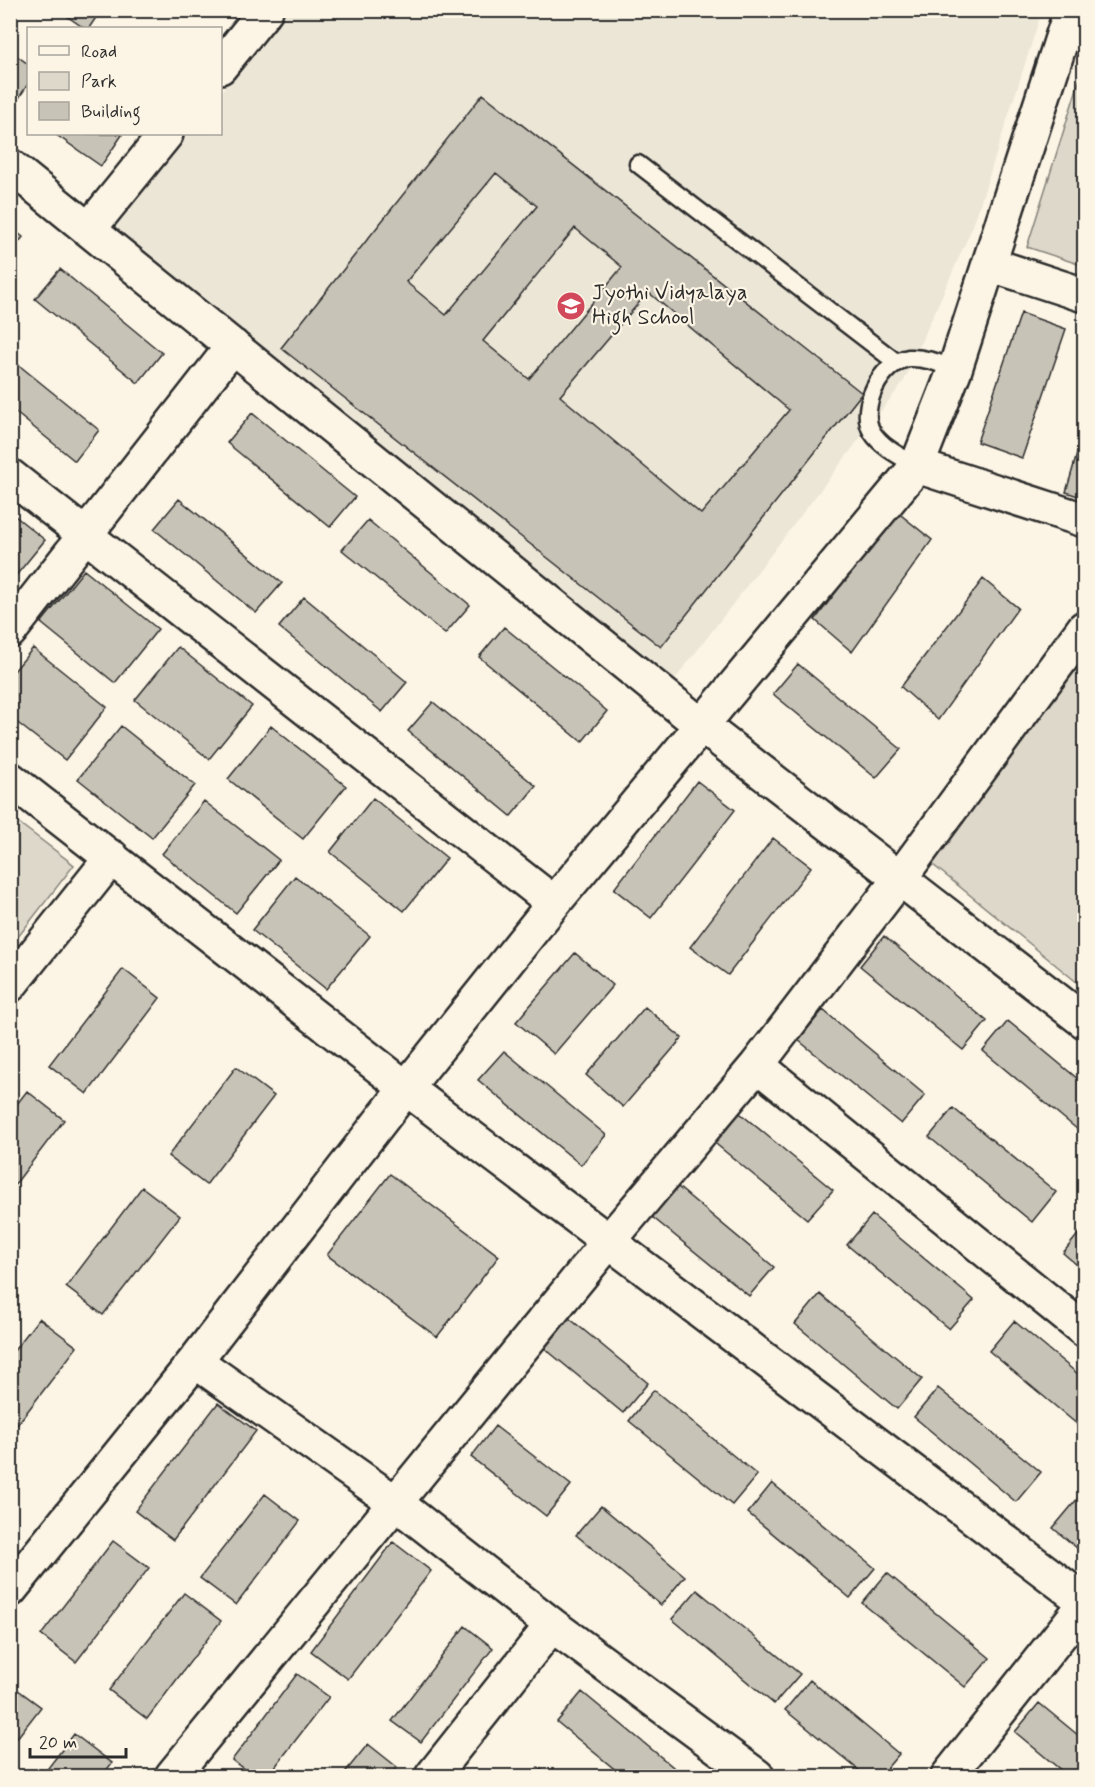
<svg xmlns="http://www.w3.org/2000/svg" width="1095" height="1787" font-family="Mynerve,sans-serif">
<style>
.built{fill:#ece6d7}
.green{fill:#ded8ca;stroke:#84827a;stroke-width:1.5}
.building{fill:#c8c3b7;stroke:#2b2b2b;stroke-width:1.5;fill-rule:evenodd}
.lines{fill:none;stroke-linecap:round;stroke-linejoin:round}
.service-casing{stroke:#2b2b2b;stroke-width:21}
.minor-casing{stroke:#2b2b2b;stroke-width:38}
.service{stroke:#fcf5e5;stroke-width:16}
.minor{stroke:#fcf5e5;stroke-width:33}
.labels{text-anchor:middle;dominant-baseline:central;stroke-width:4.5;stroke-linejoin:round;paint-order:stroke}
.poi-label{font-size:22px;fill:#2b2b2b;stroke:#fcf5e5;text-anchor:start}
</style>
<rect width="100%" height="100%" fill="#fcf5e5"/>
<filter id="ink" filterUnits="userSpaceOnUse"><feTurbulence type="fractalNoise" baseFrequency=".0167" numOctaves="2"/><feDisplacementMap in="SourceGraphic" scale="12" xChannelSelector="R" yChannelSelector="G"/><feConvolveMatrix kernelMatrix="1 2 1 2 8 2 1 2 1" color-interpolation-filters="sRGB"/></filter>
<g filter="url(#ink)">
<path class="built" d="M 283,11 L 1042,11 L 973,226 L 904,381 L 673,682 L 111,231 L 188,134 L 220,134 L 221,92 Z"/>
<path class="green" d="M 1084,66 L 1084,266 L 1027,247 Z
M 1084,625 L 1084,988 L 911,847 Z
M 11,817 L 74,865 L 11,946 L 10,946 Z"/>
<path class="building" d="M 58,10 L 101,10 L 89,28 L 84,28 Z
M 10,51 L 28,64 L 28,84 L 17,101 L 10,97 Z
M 483,94 L 862,393 L 661,647 L 281,348 ZM 496,173 L 537,206 L 446,315 L 406,282 ZM 575,228 L 622,267 L 529,379 L 483,341 ZM 648,292 L 789,410 L 701,514 L 560,396 Z
M 55,134 L 121,134 L 122,135 L 101,166 Z
M 10,227 L 23,237 L 10,253 Z
M 60,269 L 162,353 L 138,383 L 35,299 Z
M 1021,313 L 1066,329 L 1022,458 L 977,442 Z
M 10,358 L 99,430 L 75,461 L 10,408 Z
M 252,413 L 355,497 L 330,527 L 227,443 Z
M 1079,447 L 1084,449 L 1084,498 L 1066,492 Z
M 179,499 L 282,583 L 256,613 L 154,529 Z
M 896,511 L 932,540 L 852,652 L 815,620 Z
M 10,512 L 45,540 L 10,583 Z
M 368,520 L 470,605 L 445,634 L 342,550 Z
M 84,570 L 158,629 L 115,683 L 41,623 Z
M 983,579 L 1018,608 L 938,720 L 901,687 Z
M 304,597 L 407,682 L 382,712 L 279,627 Z
M 504,627 L 607,711 L 582,742 L 479,657 Z
M 178,647 L 252,706 L 209,759 L 135,700 Z
M 33,648 L 107,707 L 65,760 L 10,717 L 10,676 Z
M 798,664 L 901,749 L 876,778 L 773,694 Z
M 433,702 L 536,786 L 511,816 L 408,731 Z
M 121,726 L 195,785 L 152,838 L 78,779 Z
M 271,726 L 346,786 L 303,839 L 228,779 Z
M 697,781 L 735,810 L 651,918 L 614,889 Z
M 373,798 L 447,858 L 404,911 L 330,852 Z
M 204,801 L 279,860 L 236,913 L 162,854 Z
M 773,838 L 811,867 L 728,975 L 690,947 Z
M 295,876 L 370,936 L 326,989 L 252,930 Z
M 884,936 L 987,1021 L 963,1050 L 860,966 Z
M 575,953 L 613,985 L 554,1054 L 516,1022 Z
M 123,969 L 160,998 L 87,1094 L 49,1065 Z
M 645,1007 L 682,1038 L 623,1107 L 586,1075 Z
M 823,1010 L 925,1095 L 901,1124 L 798,1040 Z
M 1008,1021 L 1084,1084 L 1084,1135 L 983,1051 Z
M 504,1051 L 606,1135 L 581,1165 L 478,1080 Z
M 236,1067 L 274,1096 L 206,1185 L 168,1156 Z
M 27,1091 L 64,1120 L 10,1191 L 10,1113 Z
M 730,1105 L 833,1190 L 807,1219 L 705,1135 Z
M 953,1108 L 1056,1192 L 1032,1222 L 929,1137 Z
M 390,1174 L 499,1256 L 437,1337 L 327,1255 Z
M 672,1182 L 774,1267 L 749,1296 L 646,1212 Z
M 142,1187 L 180,1216 L 103,1315 L 66,1287 Z
M 872,1215 L 974,1300 L 949,1329 L 847,1245 Z
M 1084,1227 L 1084,1271 L 1063,1253 Z
M 820,1294 L 922,1379 L 897,1409 L 795,1324 Z
M 39,1318 L 77,1347 L 10,1434 L 10,1356 Z
M 569,1318 L 648,1383 L 623,1413 L 543,1347 Z
M 1014,1321 L 1084,1379 L 1084,1430 L 989,1351 Z
M 938,1388 L 1041,1472 L 1016,1502 L 914,1417 Z
M 654,1390 L 757,1475 L 732,1505 L 629,1421 Z
M 218,1403 L 256,1431 L 173,1540 L 135,1511 Z
M 495,1426 L 571,1485 L 546,1516 L 471,1457 Z
M 772,1483 L 875,1568 L 850,1598 L 748,1513 Z
M 265,1494 L 300,1521 L 236,1605 L 200,1578 Z
M 1078,1498 L 1084,1503 L 1084,1554 L 1053,1528 Z
M 601,1506 L 685,1576 L 661,1605 L 576,1535 Z
M 113,1541 L 149,1568 L 76,1662 L 41,1635 Z
M 393,1542 L 431,1571 L 348,1679 L 311,1651 Z
M 887,1573 L 990,1658 L 965,1687 L 862,1603 Z
M 697,1590 L 800,1674 L 774,1704 L 672,1619 Z
M 184,1593 L 221,1621 L 147,1719 L 109,1690 Z
M 465,1626 L 493,1648 L 421,1742 L 392,1721 Z
M 297,1674 L 329,1697 L 268,1776 L 253,1776 L 232,1760 Z
M 810,1680 L 899,1754 L 880,1776 L 866,1776 L 785,1710 Z
M 10,1684 L 41,1707 L 10,1747 Z
M 582,1692 L 684,1776 L 623,1776 L 557,1722 Z
M 1039,1703 L 1084,1740 L 1084,1776 L 1068,1776 L 1015,1732 Z
M 74,1734 L 112,1763 L 102,1776 L 42,1776 Z
M 368,1744 L 397,1767 L 389,1776 L 342,1776 Z
M 538,1767 L 549,1776 L 530,1776 Z"/>
<g class="lines">
<g class="service-casing">
<path id="service" d="M 638,164 L 896,362
M 917,466 C 902,457 882,448 872,432 C 858,408 881,362 909,358 C 925,357 941,364 955,369"/>
</g>
<g class="minor-casing">
<path id="minor" d="M 220,67 L 266,10
M 10,166 L 701,725 L 1084,1021
M 89,229 L 166,134
M 989,264 L 1084,295
M 917,466 L 1084,520
M 10,476 L 554,903
M 10,631 L 233,346
M 10,779 L 406,1088 L 1084,1601
M 10,985 L 112,857
M 757,1065 L 1084,1330
M 195,1361 L 396,1503 L 552,1625 L 757,1776
M 10,1590 L 195,1361 L 406,1088 L 554,903 L 917,466 L 955,369 L 1071,10
M 172,1776 L 609,1241 L 757,1065 L 900,878 L 1084,628
M 432,1776 L 552,1625
M 948,1776 L 1084,1605"/>
</g>
<use href="#service" class="service"/>
<use href="#minor" class="minor"/>
</g>
</g>
<defs>
<g id="school-disc" transform="scale(1.5)"><circle r="9.5" fill="#d1495b" stroke="#fcf5e5"/><path d="M0-5L7-2L0 1L-7-2ZM-4 1L0 2.5L4 1V4Q0 6-4 4Z" fill="#fff"/></g>
</defs>
<g fill-rule="evenodd">
<use href="#school-disc" x="571" y="306"/>
</g>
<g class="labels">
<g class="poi-label">
<text x="592" y="293">Jyothi Vidyalaya<tspan x="592" dy="25">High School</tspan></text>
</g>
</g>
<rect width="1095" height="1787" fill="none" stroke="#fcf5e5" stroke-width="36"/>
<rect x="18" y="18" width="1059" height="1751" fill="none" stroke="#2b2b2b" stroke-width="2" filter="url(#ink)"/>
<rect x="27" y="27" width="195" height="108" fill="#fcf5e5" stroke="#a8a49b" stroke-width="1.5"/>
<rect x="39" y="46" width="30" height="9" fill="#fcf5e5" stroke="#a8a49b" stroke-width="1.5"/>
<text x="81" y="57" font-size="18" fill="#2b2b2b">Road</text>
<rect x="39" y="72" width="30" height="18" fill="#ded8ca" stroke="#a8a49b" stroke-width="1.5"/>
<text x="81" y="87" font-size="18" fill="#2b2b2b">Park</text>
<rect x="39" y="102" width="30" height="18" fill="#c8c3b7" stroke="#a8a49b" stroke-width="1.5"/>
<text x="81" y="117" font-size="18" fill="#2b2b2b">Building</text>
<path d="M30 1748v9h96v-9" fill="none" stroke="#2b2b2b" stroke-width="3"/>
<text x="39" y="1748" font-size="18" fill="#2b2b2b" stroke="#fcf5e5" stroke-width="4.5" paint-order="stroke">20 m</text>
</svg>
